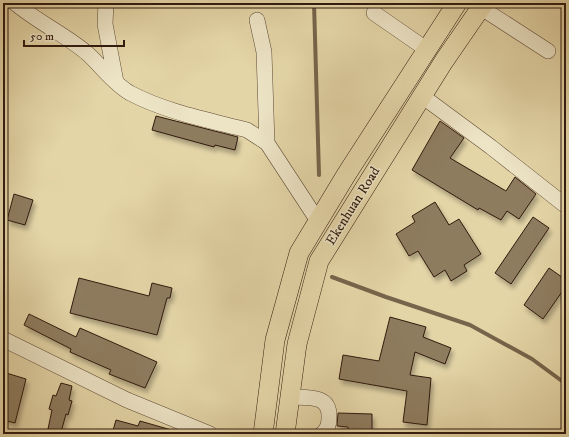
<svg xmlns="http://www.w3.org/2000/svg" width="569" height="437" font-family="'IM FELL DW Pica',serif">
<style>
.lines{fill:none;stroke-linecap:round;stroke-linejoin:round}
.stream{stroke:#77644b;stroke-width:4}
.building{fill:#8e7b5e;stroke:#301a0f;filter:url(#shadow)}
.minor-casing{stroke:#5d4935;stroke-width:16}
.major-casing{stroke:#301a0f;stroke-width:20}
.minor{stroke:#ede4c6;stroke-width:15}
.major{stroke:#e4d5a7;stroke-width:19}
.labels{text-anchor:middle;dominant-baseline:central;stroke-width:3;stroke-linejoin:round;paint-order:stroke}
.street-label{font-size:14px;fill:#301a0f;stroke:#ede4c6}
</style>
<defs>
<filter id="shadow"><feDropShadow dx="2.5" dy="4.5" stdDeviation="2" flood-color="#0004"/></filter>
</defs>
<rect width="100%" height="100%" fill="#e4d5a7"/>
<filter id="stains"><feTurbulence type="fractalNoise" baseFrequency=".005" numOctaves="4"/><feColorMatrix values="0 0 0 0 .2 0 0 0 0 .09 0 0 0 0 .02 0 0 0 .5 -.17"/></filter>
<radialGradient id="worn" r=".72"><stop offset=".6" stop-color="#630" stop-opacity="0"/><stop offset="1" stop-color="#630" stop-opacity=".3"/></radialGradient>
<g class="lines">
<path class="stream" d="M 314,3 L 319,175
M 332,277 L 386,297 L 470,325 L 532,359 L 566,384"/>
</g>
<path class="building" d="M 156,116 L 238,137 L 235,150 L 215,145 L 214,147 L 152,130 Z
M 440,121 L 464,138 L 450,158 L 506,191 L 515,177 L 536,194 L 519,219 L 507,211 L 501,220 L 479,208 L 478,210 L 412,170 Z
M 14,194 L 33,200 L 25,225 L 7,220 Z
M 435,202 L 449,225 L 459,219 L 481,254 L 464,265 L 467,271 L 451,281 L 445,270 L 434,277 L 418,251 L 409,256 L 396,234 L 415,222 L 412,216 Z
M 533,217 L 549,228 L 511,284 L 495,273 Z
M 549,268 L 566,280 L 566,286 L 543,319 L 524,305 Z
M 79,278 L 149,296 L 152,283 L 172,288 L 170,298 L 167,298 L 157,335 L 70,313 Z
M 29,314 L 76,337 L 80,328 L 157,362 L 145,388 L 109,374 L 111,370 L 70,352 L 71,349 L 24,325 Z
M 390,317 L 426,327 L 423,337 L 451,348 L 445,364 L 415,352 L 410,375 L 431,378 L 427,425 L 403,422 L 407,391 L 339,379 L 343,355 L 379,361 Z
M 3,372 L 26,379 L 15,423 L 3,420 Z
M 61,383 L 72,386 L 69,400 L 72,401 L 68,415 L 66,414 L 61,432 L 48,429 L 52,410 L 49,409 L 53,395 L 56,396 Z
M 338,413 L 372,414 L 372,434 L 348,434 L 348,427 L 337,426 Z
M 116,420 L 138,426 L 140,421 L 175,431 L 175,434 L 112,434 Z"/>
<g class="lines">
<g class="minor-casing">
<path id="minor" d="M 15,3 C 39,23 66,35 88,54 C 102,67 114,84 130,93 C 166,112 208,120 247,130 L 267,143 L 318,221
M 106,3 L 105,24 L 116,82
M 480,7 L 548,51
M 374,13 L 426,49
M 257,20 L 264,52 L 267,143
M 422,96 L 491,147 L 566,206
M 3,339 L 127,400 L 210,434
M 290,397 C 307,398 330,394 329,417 C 329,424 328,429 322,434"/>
</g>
<g class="major-casing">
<path id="major" d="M 263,434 L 275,340 L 299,253 L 346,175 L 457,3
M 285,434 L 297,344 L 319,261 L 444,61 L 484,3"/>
</g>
<use href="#minor" class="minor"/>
<use href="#major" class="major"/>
</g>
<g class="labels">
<g class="street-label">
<text transform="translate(353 206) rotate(-58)">Ekenhuan Road</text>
</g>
</g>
<rect width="569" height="437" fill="none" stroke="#e4d5a7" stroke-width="16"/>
<rect x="4" y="4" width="561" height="429" fill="none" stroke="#301a0f" stroke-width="2"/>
<rect x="8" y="8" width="553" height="421" fill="none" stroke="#301a0f"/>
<path d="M24 40v6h100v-6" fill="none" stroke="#301a0f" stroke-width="2"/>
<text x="30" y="40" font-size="12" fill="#301a0f" stroke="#ede4c6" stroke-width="3" paint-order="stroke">50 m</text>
<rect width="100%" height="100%" filter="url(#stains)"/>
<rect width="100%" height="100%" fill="url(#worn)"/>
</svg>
